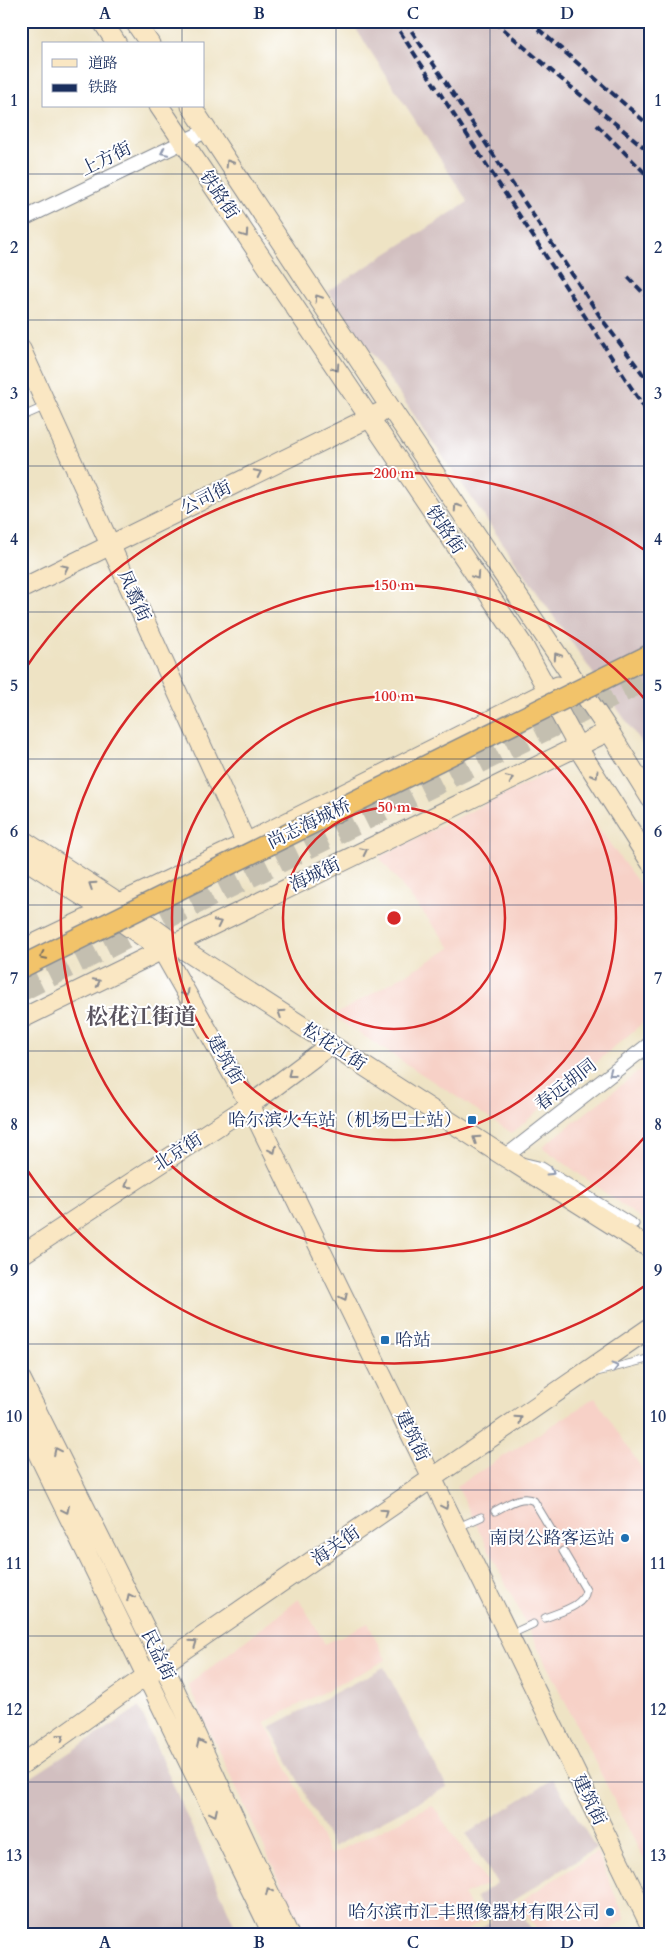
<svg xmlns="http://www.w3.org/2000/svg" width="672" height="1956" font-family="Cardo,'Noto Serif SC',serif">
<style>
.built{fill:#f7d1c7}
.industrial{fill:#d2bfc0}
.lines{fill:none;stroke-linecap:round;stroke-linejoin:round}
.primary-tunnel{stroke:#c4bfb0;stroke-width:21;stroke-dasharray:21 11;stroke-linecap:butt}
.lane-casing{stroke:#848991;stroke-width:9}
.street-casing{stroke:#848991;stroke-width:16}
.secondary-casing{stroke:#848991;stroke-width:21}
.lane{stroke:#fff;stroke-width:7}
.street{stroke:#fff;stroke-width:14}
.secondary{stroke:#fae7c3;stroke-width:19}
.rail{stroke:#1b2f5e;stroke-width:4;stroke-dasharray:8 4;stroke-linecap:butt}
.primary-bridge-casing{stroke:#848991;stroke-width:24;stroke-linecap:butt}
.primary-bridge{stroke:#f2c36a;stroke-width:21}
.oneway{stroke:#8d97ae}
.oneway2{stroke:#8a8b90}
.oneway3{stroke:#7c7263}
.grid{fill:none;stroke:#1b2f5e;stroke-width:1;stroke-opacity:0.55}
.ring{fill:none;stroke:#d62828;stroke-width:2.5}
.poi-dot{fill:#1f6fb2;stroke:#fff;stroke-width:2}
.labels{text-anchor:middle;dominant-baseline:central;stroke-width:4;stroke-linejoin:round;paint-order:stroke}
.street-label{font-size:18px;fill:#1b2f5e;stroke:#fff}
.poi-label{font-size:18px;fill:#1b2f5e;stroke:#fff;text-anchor:end}
.district-label{font-size:22px;font-weight:bold;fill:#5a545f;stroke:#fff}
.centre{fill:#d62828;stroke:#fff;stroke-width:2.5}
.ring-label{font-size:15px;text-anchor:middle;font-weight:bold;fill:#d62828;stroke:#fff;stroke-width:4;stroke-linejoin:round;paint-order:stroke}
.neatline{fill:none;stroke:#1b2f5e;stroke-width:2}
.grid-label{font-size:16px;text-anchor:middle;font-weight:bold;fill:#1b2f5e}
</style>
<rect width="100%" height="100%" fill="#fff"/>
<filter id="ink" filterUnits="userSpaceOnUse"><feTurbulence type="fractalNoise" baseFrequency=".02" numOctaves="2"/><feDisplacementMap in="SourceGraphic" scale="10" xChannelSelector="R" yChannelSelector="G"/><feConvolveMatrix kernelMatrix="1 2 1 2 8 2 1 2 1" color-interpolation-filters="sRGB"/></filter>
<filter id="wash" filterUnits="userSpaceOnUse"><feTurbulence type="fractalNoise" baseFrequency=".0096" numOctaves="4" result="noise"/><feDisplacementMap in="SourceGraphic" scale="20" xChannelSelector="R" yChannelSelector="G"/><feGaussianBlur stdDeviation="1.12" result="paint"/><feColorMatrix in="noise" values="0 0 0 0 0 0 0 0 0 0 0 0 0 0 0 0 0 1.4 0 .05"/><feComposite in="paint" operator="in"/></filter>
<g filter="url(#wash)">
<rect width="100%" height="100%" fill="#eee3c4"/>
<path class="built" d="M 555,769 L 651,900 L 651,1016 L 512,1133 L 333,1016 L 451,948 L 379,857 Z
M 651,1062 L 651,1226 L 542,1147 Z
M 595,1398 L 651,1482 L 651,1874 L 457,1486 Z
M 299,1599 L 325,1644 L 368,1623 L 386,1660 L 265,1722 L 330,1855 L 432,1805 L 488,1884 L 463,1895 L 482,1920 L 460,1935 L 305,1935 L 188,1685 Z
M 597,1852 L 625,1919 L 604,1935 L 540,1935 L 519,1902 Z"/>
<path class="industrial" d="M 351,21 L 651,21 L 651,757 L 328,291 L 468,202 Z
M 384,1667 L 447,1787 L 333,1847 L 270,1727 Z
M 139,1707 L 234,1924 L 211,1935 L 21,1935 L 21,1784 Z
M 553,1779 L 596,1848 L 513,1900 L 535,1935 L 470,1935 L 491,1921 L 476,1897 L 497,1883 L 466,1834 Z"/>
</g>
<g filter="url(#ink)">
<g class="lines">
<path class="primary-tunnel" d="M 21,991 L 651,678"/>
<g class="lane-casing">
<path id="lane" d="M 21,417 L 46,406
M 525,1162 L 542,1166 L 635,1224
M 597,1372 L 651,1358
M 495,1511 C 507,1505 521,1494 534,1501 L 555,1536
M 456,1528 L 481,1517
M 545,1618 C 558,1612 584,1607 586,1590 L 563,1551
M 509,1635 L 533,1624"/>
</g>
<g class="street-casing">
<path id="street" d="M 21,220 L 208,130
M 505,1157 L 651,1043"/>
</g>
<g class="secondary-casing">
<path id="secondary" d="M 102,21 L 117,44
M 134,21 L 150,44
M 159,106 L 523,645 L 583,756 L 651,863
M 191,106 L 390,407 L 609,731 L 651,799
M 21,349 L 246,843
M 21,589 L 379,413
M 21,839 L 121,904 L 175,944 L 505,1157 L 651,1249
M 21,857 L 106,911 L 162,950 L 250,1105 L 651,1927
M 21,950 L 246,843 L 558,686
M 21,1019 L 609,731
M 21,1255 L 250,1105 L 330,1045
M 21,1379 L 163,1664 L 289,1935
M 21,1419 L 273,1935
M 21,1765 L 163,1664 L 651,1327"/>
</g>
<use href="#lane" class="lane"/>
<use href="#street" class="street"/>
<use href="#secondary" class="secondary"/>
<path class="rail" d="M 393,21 L 651,418
M 405,21 L 601,318 L 651,385
M 494,21 L 554,73 L 651,153
M 529,21 L 651,127
M 597,125 L 651,179
M 628,277 L 651,301"/>
<g class="primary-bridge-casing">
<path id="primary-bridge" d="M 21,967 L 651,655"/>
</g>
<use href="#primary-bridge" class="primary-bridge"/>
</g>
<defs><path id="oneway-chevron" d="M-2-3.5L2.5 0L-2 3.5" fill="none" stroke-width="1.6" stroke-linecap="round" stroke-linejoin="round" transform="scale(1.25)"/></defs>
<g class="oneway">
<use href="#oneway-chevron" transform="translate(164 152) rotate(154)"/>
<use href="#oneway-chevron" transform="translate(612 1073) rotate(142)"/>
<use href="#oneway-chevron" transform="translate(551 1172) rotate(32)"/>
<use href="#oneway-chevron" transform="translate(615 1367) rotate(-15)"/>
</g>
<g class="oneway2">
<use href="#oneway-chevron" transform="translate(229 163) rotate(-123)"/>
<use href="#oneway-chevron" transform="translate(245 234) rotate(56)"/>
<use href="#oneway-chevron" transform="translate(318 298) rotate(-123)"/>
<use href="#oneway-chevron" transform="translate(336 368) rotate(56)"/>
<use href="#oneway-chevron" transform="translate(258 473) rotate(-26)"/>
<use href="#oneway-chevron" transform="translate(457 507) rotate(-124)"/>
<use href="#oneway-chevron" transform="translate(65 568) rotate(-26)"/>
<use href="#oneway-chevron" transform="translate(476 576) rotate(56)"/>
<use href="#oneway-chevron" transform="translate(557 656) rotate(-124)"/>
<use href="#oneway-chevron" transform="translate(595 775) rotate(58)"/>
<use href="#oneway-chevron" transform="translate(510 779) rotate(-26)"/>
<use href="#oneway-chevron" transform="translate(364 851) rotate(-26)"/>
<use href="#oneway-chevron" transform="translate(92 885) rotate(-147)"/>
<use href="#oneway-chevron" transform="translate(218 923) rotate(-26)"/>
<use href="#oneway-chevron" transform="translate(97 982) rotate(-26)"/>
<use href="#oneway-chevron" transform="translate(186 993) rotate(60)"/>
<use href="#oneway-chevron" transform="translate(281 1013) rotate(-147)"/>
<use href="#oneway-chevron" transform="translate(291 1074) rotate(143)"/>
<use href="#oneway-chevron" transform="translate(476 1139) rotate(-147)"/>
<use href="#oneway-chevron" transform="translate(273 1150) rotate(64)"/>
<use href="#oneway-chevron" transform="translate(128 1185) rotate(147)"/>
<use href="#oneway-chevron" transform="translate(344 1297) rotate(64)"/>
<use href="#oneway-chevron" transform="translate(519 1419) rotate(-35)"/>
<use href="#oneway-chevron" transform="translate(57 1451) rotate(-116)"/>
<use href="#oneway-chevron" transform="translate(445 1506) rotate(64)"/>
<use href="#oneway-chevron" transform="translate(66 1510) rotate(64)"/>
<use href="#oneway-chevron" transform="translate(385 1512) rotate(-35)"/>
<use href="#oneway-chevron" transform="translate(130 1597) rotate(-116)"/>
<use href="#oneway-chevron" transform="translate(194 1643) rotate(-35)"/>
<use href="#oneway-chevron" transform="translate(61 1737) rotate(-36)"/>
<use href="#oneway-chevron" transform="translate(200 1743) rotate(-115)"/>
<use href="#oneway-chevron" transform="translate(214 1813) rotate(64)"/>
<use href="#oneway-chevron" transform="translate(269 1891) rotate(-115)"/>
</g>
<use class="oneway3" href="#oneway-chevron" transform="translate(43 956) rotate(154)"/>
</g>
<path class="grid" d="M 182,21 L 182,44M 336,21 L 336,1935M 490,21 L 490,1935M 182,106 L 182,1935M 21,174 L 651,174M 21,320 L 651,320M 21,466 L 651,466M 21,612 L 651,612M 21,759 L 651,759M 21,905 L 651,905M 21,1051 L 651,1051M 21,1197 L 651,1197M 21,1344 L 651,1344M 21,1490 L 651,1490M 21,1636 L 651,1636M 21,1782 L 651,1782"/>
<g class="ring">
<circle cx="394" cy="918" r="111"/>
<circle cx="394" cy="918" r="222"/>
<path d="M649 1132A333 333 0 1 1 649 704"/>
<path d="M649 1283A445 445 0 0 1 23 1164M23 672A445 445 0 0 1 649 553"/>
</g>
<g class="poi-dot">
<rect x="467" y="1115" width="10" height="10" rx="2.5"/>
<rect x="380" y="1335" width="10" height="10" rx="2.5"/>
<circle cx="625" cy="1538" r="5"/>
<circle cx="610" cy="1912" r="5"/>
</g>
<g class="labels">
<g class="street-label">
<text transform="translate(106 159) rotate(-26)">上方街</text>
<text transform="translate(219 195) rotate(56)">铁路街</text>
<text transform="translate(206 498) rotate(-26)">公司街</text>
<text transform="translate(445 530) rotate(56)">铁路街</text>
<text transform="translate(134 596) rotate(66)">凤翥街</text>
<text transform="translate(309 824) rotate(-26)">尚志海城桥</text>
<text transform="translate(315 875) rotate(-26)">海城街</text>
<text transform="translate(334 1047) rotate(33)">松花江街</text>
<text transform="translate(225 1060) rotate(60)">建筑街</text>
<text transform="translate(566 1085) rotate(-38)">春远胡同</text>
<text transform="translate(178 1152) rotate(-33)">北京街</text>
<text transform="translate(412 1436) rotate(64)">建筑街</text>
<text transform="translate(336 1546) rotate(-35)">海关街</text>
<text transform="translate(158 1655) rotate(64)">民益街</text>
<text transform="translate(589 1800) rotate(64)">建筑街</text>
</g>
<g class="poi-label">
<text x="462" y="1120">哈尔滨火车站（机场巴士站）</text>
<text x="395" y="1340" text-anchor="start">哈站</text>
<text x="615" y="1538">南岗公路客运站</text>
<text x="600" y="1912">哈尔滨市汇丰照像器材有限公司</text>
</g>
<g class="district-label">
<text x="141" y="1017">松花江街道</text>
</g>
</g>
<circle cx="394" cy="918" r="8" class="centre"/>
<g class="ring-label">
<text x="394" y="478">200 m</text>
<text x="394" y="590">150 m</text>
<text x="394" y="701">100 m</text>
<text x="394" y="812">50 m</text>
</g>
<rect width="672" height="1956" fill="none" stroke="#fff" stroke-width="55"/>
<rect x="42" y="42" width="162" height="65" fill="#ffffff" stroke="#a4acbf"/>
<rect x="52" y="59" width="25" height="8" fill="#fae7c3" stroke="#a4acbf"/>
<text x="88" y="68" font-size="15" fill="#1b2f5e">道路</text>
<rect x="52" y="84" width="25" height="8" fill="#1b2f5e" stroke="#a4acbf"/>
<text x="88" y="92" font-size="15" fill="#1b2f5e">铁路</text>
<rect x="28" y="28" width="616" height="1900" class="neatline"/>
<g class="grid-label">
<text x="105" y="19">A</text>
<text x="259" y="19">B</text>
<text x="413" y="19">C</text>
<text x="567" y="19">D</text>
<text x="14" y="106">1</text>
<text x="658" y="106">1</text>
<text x="14" y="253">2</text>
<text x="658" y="253">2</text>
<text x="14" y="399">3</text>
<text x="658" y="399">3</text>
<text x="14" y="545">4</text>
<text x="658" y="545">4</text>
<text x="14" y="691">5</text>
<text x="658" y="691">5</text>
<text x="14" y="837">6</text>
<text x="658" y="837">6</text>
<text x="14" y="984">7</text>
<text x="658" y="984">7</text>
<text x="14" y="1130">8</text>
<text x="658" y="1130">8</text>
<text x="14" y="1276">9</text>
<text x="658" y="1276">9</text>
<text x="14" y="1422">10</text>
<text x="658" y="1422">10</text>
<text x="14" y="1569">11</text>
<text x="658" y="1569">11</text>
<text x="14" y="1715">12</text>
<text x="658" y="1715">12</text>
<text x="14" y="1861">13</text>
<text x="658" y="1861">13</text>
<text x="105" y="1948">A</text>
<text x="259" y="1948">B</text>
<text x="413" y="1948">C</text>
<text x="567" y="1948">D</text>
</g>
</svg>
